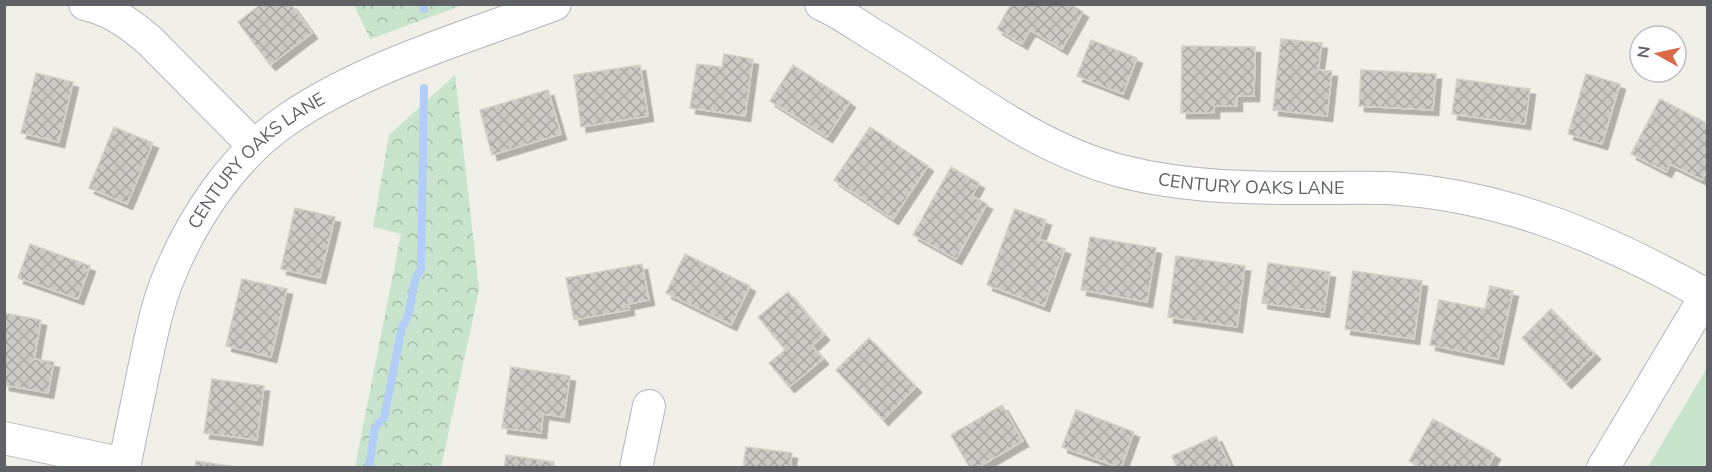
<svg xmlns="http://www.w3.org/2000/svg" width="1712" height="472" font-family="'Nunito Sans',sans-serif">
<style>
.forest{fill:url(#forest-crowns)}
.pitch{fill:#c8e4cd}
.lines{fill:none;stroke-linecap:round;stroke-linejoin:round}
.stream{stroke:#b2cdf7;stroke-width:8}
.building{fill:url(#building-cross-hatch);stroke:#d4d2c7;stroke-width:1.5;filter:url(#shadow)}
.minor-casing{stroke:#b5b6bb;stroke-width:34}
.minor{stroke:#fff;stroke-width:32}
.labels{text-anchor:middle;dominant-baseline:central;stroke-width:5;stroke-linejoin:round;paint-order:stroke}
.street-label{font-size:18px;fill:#5f6167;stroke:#fff}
</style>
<defs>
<pattern id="forest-crowns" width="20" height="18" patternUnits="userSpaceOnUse" patternTransform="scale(1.5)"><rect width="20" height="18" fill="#c8e4cd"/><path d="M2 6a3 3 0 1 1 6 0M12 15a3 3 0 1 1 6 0" fill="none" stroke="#a6bcaa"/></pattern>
<pattern id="building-cross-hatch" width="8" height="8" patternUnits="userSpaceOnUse" patternTransform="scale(1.5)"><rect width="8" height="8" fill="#cbcac5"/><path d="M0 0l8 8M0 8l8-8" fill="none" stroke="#a8a7a4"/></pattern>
<filter id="shadow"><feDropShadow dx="5.5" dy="5.5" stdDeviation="0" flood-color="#0004"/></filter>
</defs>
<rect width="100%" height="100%" fill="#f0efe8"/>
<path class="forest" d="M 354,5 L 463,5 L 370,39 Z
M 455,75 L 479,290 L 441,467 L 355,467 L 401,234 L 373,227 L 389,135 Z"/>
<path class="pitch" d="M 1707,368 L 1707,467 L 1648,467 Z"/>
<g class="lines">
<path class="stream" d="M 423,4 L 424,9
M 369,468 L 375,427 L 384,418 L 402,327 C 415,310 408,287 421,269 L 424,88"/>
</g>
<path class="building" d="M 261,4 L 291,4 L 312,33 L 270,65 L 238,22 Z
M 1011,4 L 1070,4 L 1083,12 L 1062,49 L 1030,30 L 1022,44 L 997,29 Z
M 1281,39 L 1322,43 L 1318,70 L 1332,71 L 1327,116 L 1273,110 Z
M 1091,40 L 1137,58 L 1123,94 L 1077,76 Z
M 1182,46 L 1255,47 L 1254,96 L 1237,96 L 1237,106 L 1214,106 L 1214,113 L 1181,113 Z
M 724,54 L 753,59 L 745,116 L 690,108 L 697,64 L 722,67 Z
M 640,65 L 648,116 L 581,127 L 574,75 Z
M 793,65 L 850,102 L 827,137 L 770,101 Z
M 1361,70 L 1436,74 L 1433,110 L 1359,106 Z
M 36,73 L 73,82 L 59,142 L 21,133 Z
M 1586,74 L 1620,84 L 1602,144 L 1568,134 Z
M 1457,79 L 1530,89 L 1525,124 L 1452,114 Z
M 548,90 L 561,134 L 492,155 L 480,110 Z
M 1660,99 L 1708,124 L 1708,169 L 1702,180 L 1670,164 L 1666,172 L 1631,154 Z
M 114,127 L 153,143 L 127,204 L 89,188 Z
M 870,127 L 928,166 L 893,219 L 834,180 Z
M 951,167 L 979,183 L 972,196 L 987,204 L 956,259 L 913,235 Z
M 295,208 L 335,217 L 320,278 L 281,269 Z
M 1015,209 L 1046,220 L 1039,239 L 1065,249 L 1044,306 L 987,285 Z
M 1090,237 L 1156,248 L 1147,302 L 1081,290 Z
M 30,244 L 90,266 L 78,299 L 18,278 Z
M 685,254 L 750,286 L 731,325 L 666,293 Z
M 1176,256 L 1245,266 L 1237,327 L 1168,317 Z
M 1268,263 L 1330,272 L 1324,312 L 1262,303 Z
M 642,264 L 649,300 L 628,304 L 629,310 L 574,320 L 566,278 Z
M 1353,271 L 1422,281 L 1414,339 L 1345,329 Z
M 242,279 L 287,289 L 271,357 L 226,346 Z
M 1490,286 L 1513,291 L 1498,359 L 1430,345 L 1439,300 L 1485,309 Z
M 788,292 L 824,335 L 812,346 L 823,359 L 789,387 L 769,363 L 785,350 L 758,317 Z
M 1551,309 L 1595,354 L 1566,383 L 1522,338 Z
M 4,313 L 41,320 L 34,359 L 54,362 L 48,393 L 4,385 Z
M 869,338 L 916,387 L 883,420 L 836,370 Z
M 511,367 L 570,376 L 564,417 L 543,414 L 541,433 L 502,428 Z
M 212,379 L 264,386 L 257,440 L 204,433 Z
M 1002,405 L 1023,441 L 977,468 L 970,468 L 951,435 Z
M 1076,410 L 1134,432 L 1121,468 L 1062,447 Z
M 1433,419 L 1495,454 L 1487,468 L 1421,468 L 1409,461 Z
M 1216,436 L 1231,468 L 1177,468 L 1172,456 Z
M 746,447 L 792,453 L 790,468 L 743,468 Z
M 506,455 L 554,462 L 553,468 L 504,468 Z
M 196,461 L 237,467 L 237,468 L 195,468 Z"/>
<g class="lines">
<g class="minor-casing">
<g id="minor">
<path d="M 85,4 C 110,9 132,25 150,41 L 254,146"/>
<path id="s1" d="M 821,4 C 840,12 857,25 875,36 C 955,83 1029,147 1121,171 C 1191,189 1262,188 1334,188 C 1357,188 1379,187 1401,189 C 1512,198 1610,241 1706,295"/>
<path d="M 4,438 L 124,464"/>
<path id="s2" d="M 124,468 C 130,436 137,405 143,374 C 150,343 155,311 167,281 C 191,220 233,156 288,119 C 366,66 467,37 555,4"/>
<path d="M 636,468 L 649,406"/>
<path d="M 1603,468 L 1708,292"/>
</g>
</g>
<use href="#minor" class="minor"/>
</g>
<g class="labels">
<g class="street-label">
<text stroke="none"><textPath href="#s2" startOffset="345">CENTURY OAKS LANE</textPath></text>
<text stroke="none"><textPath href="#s1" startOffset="476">CENTURY OAKS LANE</textPath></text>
</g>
</g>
<rect width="1712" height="472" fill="none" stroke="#5f6167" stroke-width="12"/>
<g transform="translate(1658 54) rotate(278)"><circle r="28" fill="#ffffff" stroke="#bfc0c2" stroke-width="1.5"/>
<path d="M0-4.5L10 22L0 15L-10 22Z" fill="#d86a46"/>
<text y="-9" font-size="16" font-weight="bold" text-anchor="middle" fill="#5f6167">N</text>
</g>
</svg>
